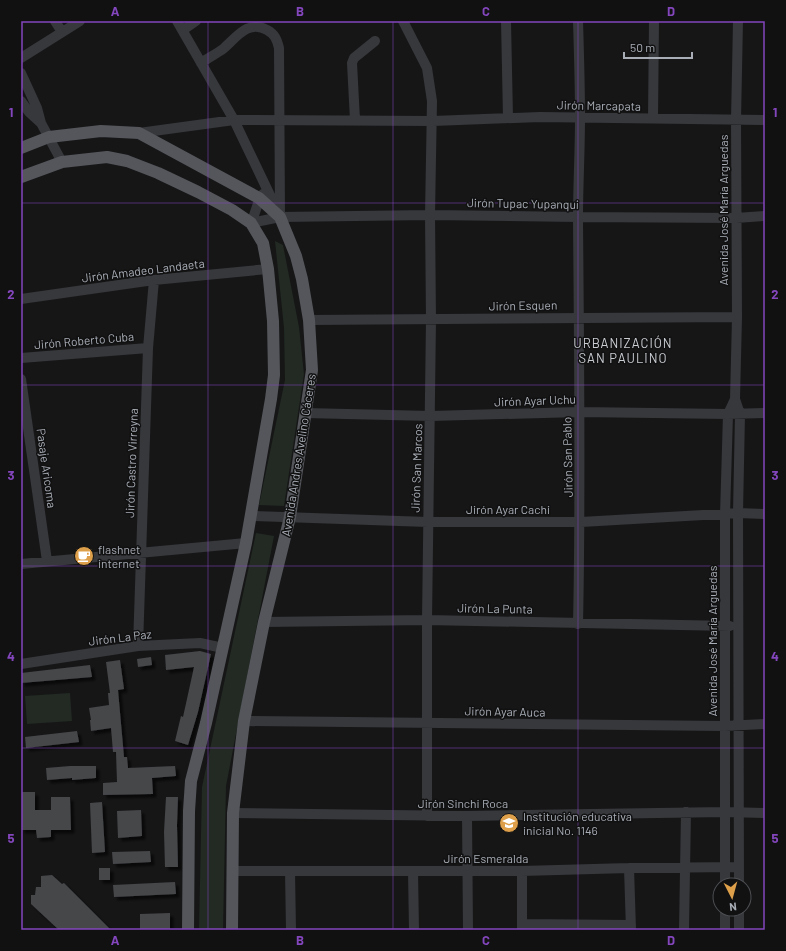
<svg xmlns="http://www.w3.org/2000/svg" width="786" height="951" font-family="Barlow,sans-serif">
<style>
.green{fill:#222a23}
.building{fill:#45464a;filter:url(#shadow)}
.lines{fill:none;stroke-linecap:round;stroke-linejoin:round}
.minor{stroke:#37383c;stroke-width:10}
.major{stroke:#54565b;stroke-width:12}
.grid{fill:none;stroke:#8446bd;stroke-width:1;stroke-opacity:0.55}
.labels{text-anchor:middle;dominant-baseline:central;stroke-width:3;stroke-linejoin:round;paint-order:stroke}
.street-label{font-size:12px;fill:#a9aeb6;stroke:#111112}
.poi-label{font-size:12px;fill:#a9aeb6;stroke:#111112;text-anchor:start}
.neighbourhood-label{font-size:13px;letter-spacing:1px;fill:#cacdd2;stroke:#111112}
.neatline{fill:none;stroke:#8446bd;stroke-width:1.5}
.grid-label{font-size:13px;text-anchor:middle;font-weight:bold;fill:#8446bd}
</style>
<defs>
<filter id="shadow"><feDropShadow dx="3.5" dy="3.5" stdDeviation="1" flood-color="#0009"/></filter>
</defs>
<rect width="100%" height="100%" fill="#161617"/>
<path class="green" d="M 275,241 L 283,245 L 299,327 L 304,374 L 284,506 L 259,505 L 285,380 L 284,328 Z
M 256,533 L 274,536 L 226,786 L 223,930 L 199,930 L 202,787 Z
M 70,693 L 72,721 L 27,724 L 25,696 Z"/>
<path class="building" d="M 200,651 L 211,654 L 198,712 L 188,745 L 175,741 L 181,716 L 183,717 L 194,667 L 166,670 L 165,655 Z
M 151,657 L 152,665 L 138,667 L 137,659 Z
M 120,660 L 124,689 L 118,690 L 124,757 L 127,757 L 128,768 L 175,766 L 176,776 L 152,778 L 153,794 L 103,795 L 103,783 L 117,782 L 116,752 L 113,752 L 111,728 L 91,731 L 90,720 L 91,720 L 89,708 L 109,705 L 108,693 L 110,693 L 106,662 Z
M 90,665 L 92,677 L 21,683 L 21,673 Z
M 77,731 L 79,742 L 26,748 L 25,737 Z
M 70,766 L 96,766 L 96,778 L 72,780 L 72,778 L 47,780 L 46,768 Z
M 21,792 L 35,792 L 35,810 L 51,810 L 51,797 L 70,797 L 71,830 L 51,830 L 51,837 L 37,838 L 36,830 L 21,830 Z
M 166,797 L 178,797 L 177,825 L 178,867 L 165,867 L 164,832 Z
M 102,802 L 105,852 L 92,853 L 90,803 Z
M 141,810 L 142,836 L 118,838 L 117,811 Z
M 150,851 L 151,862 L 113,864 L 112,852 Z
M 99,868 L 110,868 L 110,880 L 99,880 Z
M 52,875 L 62,884 L 64,883 L 111,930 L 59,930 L 31,904 L 31,895 L 35,895 L 36,887 L 41,887 L 41,876 Z
M 175,882 L 176,894 L 114,897 L 113,885 Z
M 170,913 L 170,930 L 140,930 L 140,914 Z"/>
<g class="lines">
<path class="minor" d="M 55,21 L 62,32
M 177,21 L 234,120 L 278,212
M 403,21 L 427,68 L 432,101 L 430,215 L 431,320 L 427,620 L 427,816
M 506,21 L 508,118
M 738,21 L 736,120 L 737,317 L 735,399 L 740,414 L 738,513 L 739,885
M 183,30 L 196,21
M 21,58 L 80,21
M 201,63 C 208,58 216,54 223,49 C 236,38 248,19 267,30 C 275,34 277,40 279,48 L 280,217
M 21,73 L 37,108 L 41,123 L 62,162
M 21,101 L 29,112 L 41,123
M 653,118 L 654,21
M 355,120 L 352,63 L 354,58 L 375,41
M 139,133 L 234,120 L 433,121 L 540,117 L 765,120
M 251,223 L 280,217 L 430,215 L 578,217 L 736,218 L 765,216
M 251,223 C 255,215 258,199 263,194
M 21,299 L 154,280 L 268,269
M 309,320 L 737,317
M 21,358 L 148,348
M 21,379 L 47,561
M 305,413 L 431,416 L 579,412 L 728,414 L 765,413
M 251,516 L 428,522 L 581,522 L 738,513 L 765,514
M 21,564 L 246,543
M 264,622 L 427,620 L 730,626
M 578,624 C 581,489 579,353 578,218 C 578,185 580,151 580,118 C 580,86 579,53 578,21
M 138,646 L 148,348 L 154,280
M 21,664 L 138,646 L 200,643 L 223,648
M 244,721 L 725,726 L 765,724
M 233,813 L 467,816 L 725,812 L 765,813
M 467,816 L 468,930
M 629,868 L 631,930
M 233,871 L 522,871 L 629,868 L 739,867
M 290,871 L 291,930
M 413,871 L 414,930
M 522,871 L 522,930
M 725,885 L 725,515 L 728,414 L 735,399
M 725,909 L 725,930
M 739,909 L 739,930
M 522,924 L 631,925
M 684,930 L 686,812"/>
<path class="major" d="M 21,148 L 49,137 L 101,131 L 139,133 L 259,198 L 280,217 L 296,256 L 302,279 L 309,320 L 312,370 L 290,517 L 264,622 L 244,721 L 233,813 L 232,930
M 21,177 L 62,162 L 107,157 L 127,161 L 158,173 L 198,192 L 232,210 L 251,223 L 263,243 L 268,269 L 273,321 L 274,375 L 271,399 L 246,543 L 206,723 L 191,781 L 189,811 L 188,930"/>
</g>
<path class="grid" d="M 208,21 L 208,930M 393,21 L 393,930M 578,21 L 578,930M 21,203 L 765,203M 21,385 L 765,385M 21,566 L 765,566M 21,748 L 765,748"/>
<defs>
<g id="cafe-disc" transform="scale(1)"><circle r="9.5" fill="#dd9f49" stroke="#111112"/><path d="M-5.5-4.5H6V0H3Q3 3.5 0 3.5H-2.5Q-5.5 3.5-5.5 0ZM3-3.2v2h1.7v-2ZM-6 4.5H4V6H-6Z" fill="#fff"/></g>
<g id="school-disc" transform="scale(1)"><circle r="9.5" fill="#dd9f49" stroke="#111112"/><path d="M0-5L7-2L0 1L-7-2ZM-4 1L0 2.5L4 1V4Q0 6-4 4Z" fill="#fff"/></g>
</defs>
<g fill-rule="evenodd">
<use href="#cafe-disc" x="84" y="556"/>
<use href="#school-disc" x="509" y="823"/>
</g>
<g class="labels">
<g class="street-label">
<text transform="translate(599 105) rotate(1)">Jirón Marcapata</text>
<text transform="translate(523 203) rotate(1)">Jirón Tupac Yupanqui</text>
<text transform="translate(723 210) rotate(-90)">Avenida José María Arguedas</text>
<text transform="translate(143 270) rotate(-7)">Jirón Amadeo Landaeta</text>
<text transform="translate(523 305) rotate(-1)">Jirón Esquen</text>
<text transform="translate(84 340) rotate(-5)">Jirón Roberto Cuba</text>
<text transform="translate(535 400) rotate(-2)">Jirón Ayar Uchu</text>
<text transform="translate(298 455) rotate(-81)">Avenida Andres Avelino Cáceres</text>
<text transform="translate(567 457) rotate(-91)">Jirón San Pablo</text>
<text transform="translate(131 463) rotate(-88)">Jirón Castro Virreyna</text>
<text transform="translate(47 468) rotate(82)">Pasaje Aricoma</text>
<text transform="translate(416 468) rotate(-88)">Jirón San Marcos</text>
<text x="508" y="509">Jirón Ayar Cachi</text>
<text transform="translate(495 608) rotate(1)">Jirón La Punta</text>
<text transform="translate(120 637) rotate(-7)">Jirón La Paz</text>
<text transform="translate(712 641) rotate(-90)">Avenida José María Arguedas</text>
<text transform="translate(505 711) rotate(1)">Jirón Ayar Auca</text>
<text x="463" y="803">Jirón Sinchi Roca</text>
<text x="486" y="858">Jirón Esmeralda</text>
</g>
<g class="poi-label">
<text x="98" y="549">flashnet<tspan x="98" dy="14">internet</tspan></text>
<text x="523" y="816">Institución educativa<tspan x="523" dy="14">inicial No. 1146</tspan></text>
</g>
<g class="neighbourhood-label">
<text x="623" y="343">URBANIZACIÓN<tspan x="623" dy="15">SAN PAULINO</tspan></text>
</g>
</g>
<rect width="786" height="951" fill="none" stroke="#111112" stroke-width="44"/>
<g transform="translate(732 897) rotate(174)"><circle r="19" fill="#111112" stroke="#4e5054"/>
<path d="M0-3L7 15L0 10L-7 15Z" fill="#dd9f49"/>
<text y="-6" font-size="11" font-weight="bold" text-anchor="middle" fill="#a9aeb6">N</text>
</g>
<path d="M624 52v6h68v-6" fill="none" stroke="#a9aeb6" stroke-width="2"/>
<text x="630" y="52" font-size="12" fill="#a9aeb6" stroke="#111112" stroke-width="3" paint-order="stroke">50 m</text>
<rect x="22" y="22" width="742" height="907" class="neatline"/>
<g class="grid-label">
<text x="115" y="16">A</text>
<text x="300" y="16">B</text>
<text x="486" y="16">C</text>
<text x="671" y="16">D</text>
<text x="11" y="117">1</text>
<text x="775" y="117">1</text>
<text x="11" y="299">2</text>
<text x="775" y="299">2</text>
<text x="11" y="480">3</text>
<text x="775" y="480">3</text>
<text x="11" y="661">4</text>
<text x="775" y="661">4</text>
<text x="11" y="843">5</text>
<text x="775" y="843">5</text>
<text x="115" y="945">A</text>
<text x="300" y="945">B</text>
<text x="486" y="945">C</text>
<text x="671" y="945">D</text>
</g>
</svg>
